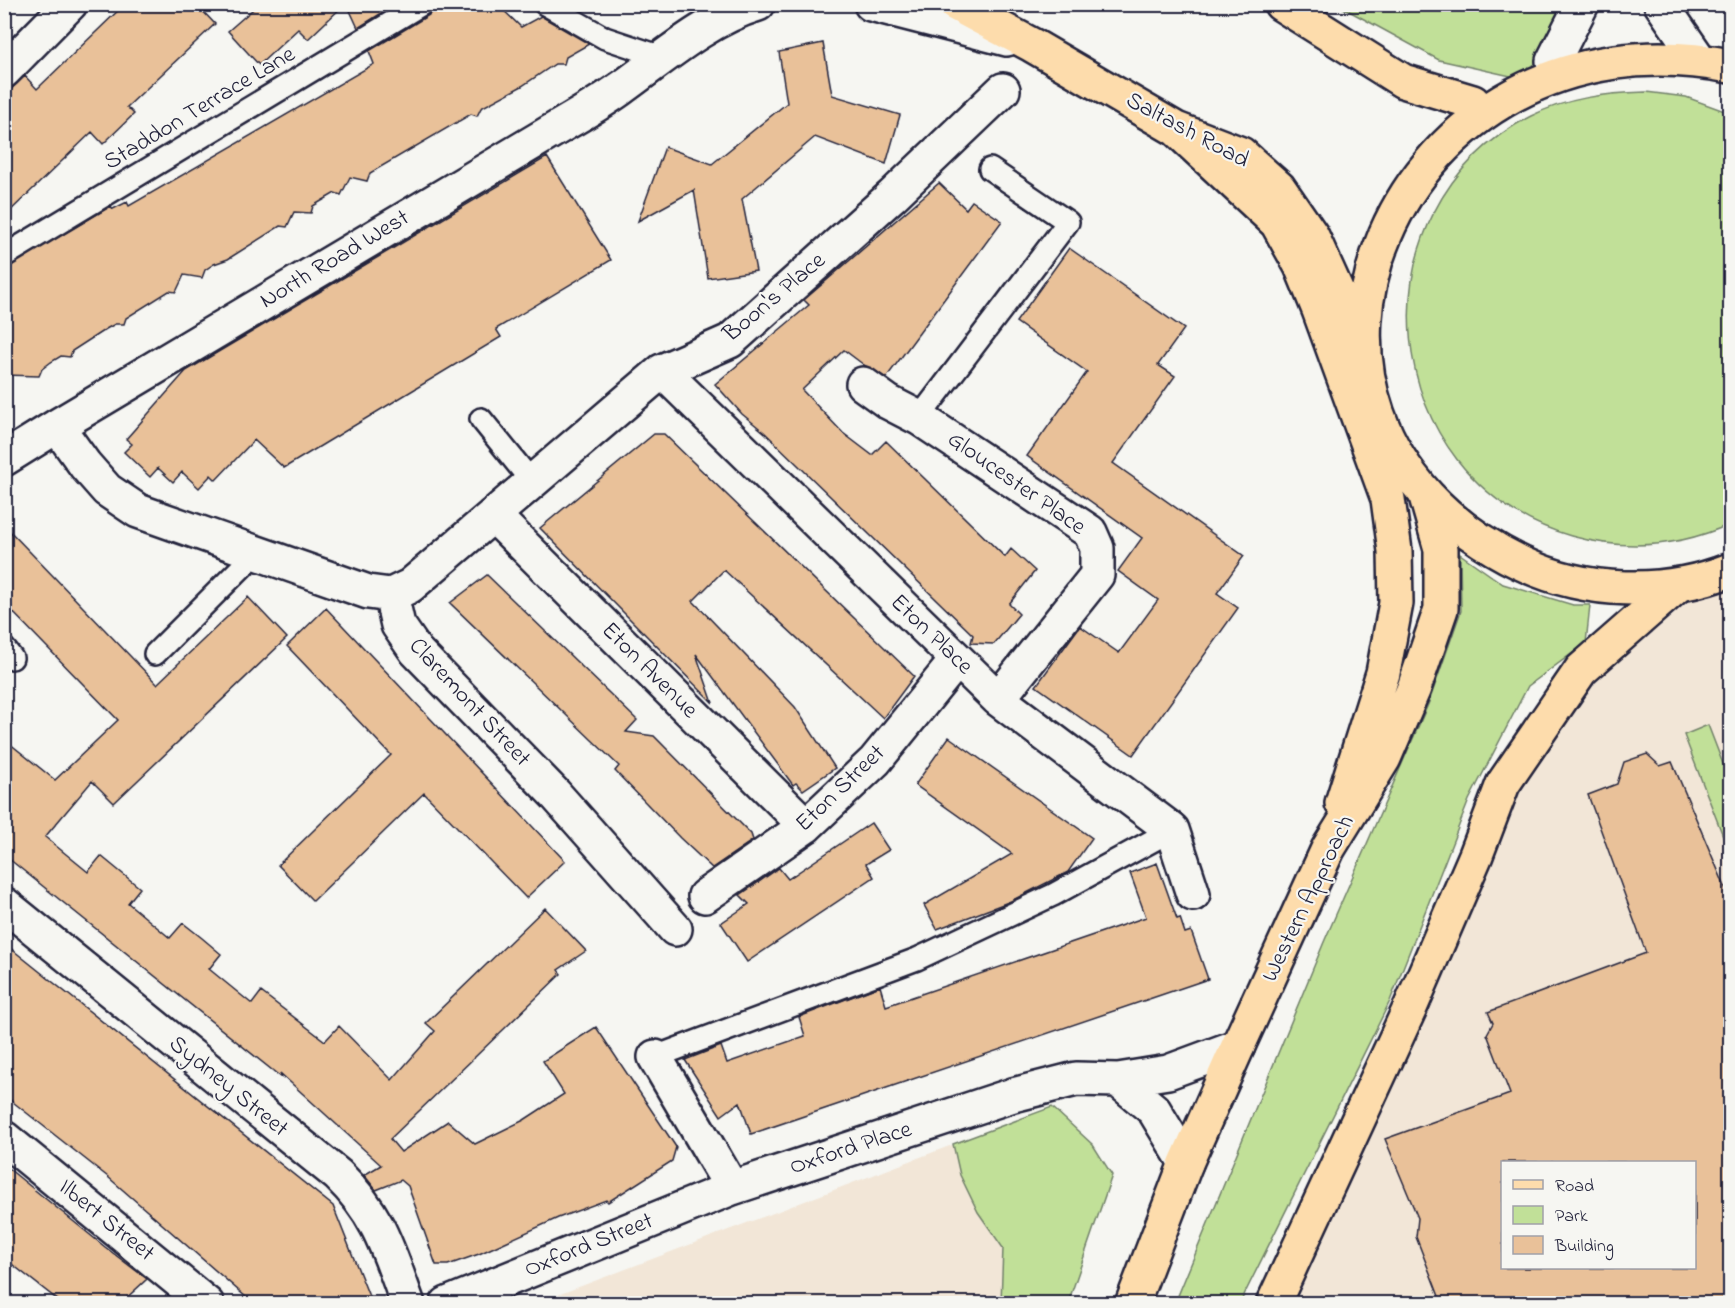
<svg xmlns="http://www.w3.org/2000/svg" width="1735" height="1308" font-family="'Indie Flower',sans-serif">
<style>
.built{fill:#f2e6d7;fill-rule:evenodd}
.green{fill:#c1e098;stroke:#72816a;stroke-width:1.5}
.building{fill:#e9c199;stroke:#22223b;stroke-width:1.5;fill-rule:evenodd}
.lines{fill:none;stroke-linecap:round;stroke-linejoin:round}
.lane-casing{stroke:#22223b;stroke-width:26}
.street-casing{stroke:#22223b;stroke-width:38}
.secondary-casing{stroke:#22223b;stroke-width:38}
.primary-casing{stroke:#22223b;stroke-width:38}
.lane{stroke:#f6f6f2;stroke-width:21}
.street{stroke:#f6f6f2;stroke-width:33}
.secondary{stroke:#f6f6f2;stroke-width:33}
.primary{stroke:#fddcac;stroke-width:33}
.labels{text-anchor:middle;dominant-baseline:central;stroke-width:4.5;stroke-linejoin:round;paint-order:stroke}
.street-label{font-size:24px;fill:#22223b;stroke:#f6f6f2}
</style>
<rect width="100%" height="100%" fill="#f6f6f2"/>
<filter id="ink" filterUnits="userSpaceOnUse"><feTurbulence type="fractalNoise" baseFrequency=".0167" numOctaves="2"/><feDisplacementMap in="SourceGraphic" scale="12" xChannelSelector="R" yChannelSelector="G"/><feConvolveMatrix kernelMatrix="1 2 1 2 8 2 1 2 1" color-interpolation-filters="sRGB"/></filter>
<g filter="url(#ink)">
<path class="built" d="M 1730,576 L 1730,1303 L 1288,1304 L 1389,1097 L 1514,794 L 1607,664 L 1681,596 ZM 1502,1162 L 1694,1162 L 1694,1268 L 1502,1268 Z
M 1052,1107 L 1093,1145 L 1112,1175 L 1068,1303 L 534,1304 Z"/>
<path class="green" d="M 1338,5 L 1582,5 L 1553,61 L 1515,77 L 1439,60 Z
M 1646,92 L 1686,97 L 1730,113 L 1730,524 C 1679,547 1625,551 1571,536 C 1376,480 1351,208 1531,116 C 1567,98 1606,93 1646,92 Z
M 1460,554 L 1503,584 L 1573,605 L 1590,605 L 1586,643 L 1528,686 L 1469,800 L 1390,1001 L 1240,1303 L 1175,1303 L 1324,942 L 1429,702 L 1461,611 Z
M 1708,725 L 1730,782 L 1730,854 L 1684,735 Z
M 1052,1107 L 1093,1145 L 1112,1175 L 1068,1303 L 1001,1303 L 1003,1248 L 978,1212 L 960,1175 L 953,1144 Z"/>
<path class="building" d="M 125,4 L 196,4 L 215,24 L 127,107 L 134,114 L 103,144 L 92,132 L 4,217 L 4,96 L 25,76 L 37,89 Z
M 259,4 L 345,4 L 308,39 L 298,29 L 259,65 L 228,31 Z
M 347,4 L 396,4 L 358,28 Z
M 435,4 L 497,4 L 521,27 L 541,16 L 589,44 L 566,57 L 564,64 L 555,64 L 522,86 L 481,108 L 477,116 L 471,114 L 370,173 L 367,181 L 350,177 L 341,195 L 335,193 L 325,199 L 313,206 L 311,213 L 294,212 L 287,227 L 280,226 L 228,259 L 214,264 L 205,270 L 202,278 L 184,275 L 176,292 L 169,291 L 126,318 L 124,324 L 115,324 L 106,329 L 72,351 L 70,357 L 61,356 L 51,362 L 42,369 L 39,376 L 4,375 L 4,269 L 111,206 L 113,209 L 127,202 L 129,206 L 374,64 L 369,51 L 429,15 Z
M 823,43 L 832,95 L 900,115 L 886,164 L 815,137 L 742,199 L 756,271 L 708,278 L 694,190 L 638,221 L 665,147 L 712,164 L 787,103 L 779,52 Z
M 547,157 L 611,260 L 496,329 L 501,337 L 284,468 L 254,440 L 216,480 L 211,475 L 199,488 L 182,472 L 173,482 L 158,468 L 150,477 L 124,452 L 132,444 L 126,439 L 186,371 Z
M 939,183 L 966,209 L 972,201 L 1002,221 L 886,378 L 864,365 L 844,350 L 802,390 L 843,433 L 872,455 L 886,441 L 1005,557 L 1011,549 L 1035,571 L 1009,604 L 1019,614 L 994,644 L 971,643 L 973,635 L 764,432 L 742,414 L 715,384 L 809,305 L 804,300 Z
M 1069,248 L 1184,329 L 1158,365 L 1175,376 L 1113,463 L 1244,556 L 1217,593 L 1238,608 L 1133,755 L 1036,686 L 1080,626 L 1119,653 L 1158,600 L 1118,571 L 1142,538 L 1027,456 L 1087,372 L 1016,322 Z
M 654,434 L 664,434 L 914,676 L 883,718 L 724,570 L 693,601 L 795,707 L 835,768 L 803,790 L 796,783 L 793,785 L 696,654 L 713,703 L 540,528 Z
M 4,525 L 157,684 L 248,597 L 287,638 L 114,803 L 92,781 L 45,837 L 88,872 L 101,856 L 140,888 L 128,903 L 170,938 L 183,923 L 202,938 L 221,954 L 209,969 L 252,1004 L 261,992 L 325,1041 L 339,1026 L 392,1080 L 435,1031 L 426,1023 L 545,908 L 586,951 L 558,970 L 561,974 L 390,1139 L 401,1152 L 448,1121 L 475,1144 L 524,1120 L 564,1094 L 543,1061 L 596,1027 L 676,1147 L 672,1161 L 608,1202 L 606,1200 L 558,1218 L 479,1254 L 448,1265 L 436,1265 L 408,1186 L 401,1180 L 376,1190 L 364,1175 L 381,1165 L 280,1073 L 282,1078 L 4,855 L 4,739 L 55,780 L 118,720 L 4,603 Z
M 487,575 L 637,720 L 626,732 L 654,736 L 751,834 L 753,840 L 712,868 L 680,838 L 615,771 L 619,766 L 450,603 Z
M 326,608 L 565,861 L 526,898 L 424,793 L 313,901 L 278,865 L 391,755 L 287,646 Z
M 949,737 L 1092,838 L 1068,872 L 1011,901 L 937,929 L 924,905 L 1012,854 L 915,785 Z
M 1647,754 L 1660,766 L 1672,762 L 1731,901 L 1731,1304 L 1442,1304 L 1416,1237 L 1418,1218 L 1385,1139 L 1510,1094 L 1487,1034 L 1493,1023 L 1488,1012 L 1646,953 L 1588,795 L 1617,784 L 1624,762 ZM 1503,1162 L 1695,1162 L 1695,1268 L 1503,1268 Z
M 871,823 L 889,850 L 866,864 L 874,877 L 747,962 L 721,923 L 749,904 L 740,895 L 779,868 L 788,879 Z
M 1157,863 L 1177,919 L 1180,918 L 1185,933 L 1191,931 L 1208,979 L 751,1134 L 740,1102 L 721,1116 L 685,1060 L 721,1046 L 727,1063 L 805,1036 L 799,1017 L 880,986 L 886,1006 L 1146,917 L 1130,873 Z
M 4,943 L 333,1206 L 372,1304 L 254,1304 L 108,1177 L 4,1095 Z
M 4,1165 L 105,1247 L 147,1279 L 121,1303 L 63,1304 L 4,1258 Z"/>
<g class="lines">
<g class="lane-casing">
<path id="lane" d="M 545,4 L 605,38 L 662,57
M 4,256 L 422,4
M 919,418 L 1068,222 L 990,169
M 481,419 L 532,482
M 4,648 L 12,658
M 155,654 L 255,554
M 655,1057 L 917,959 L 1053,895 L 1172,830"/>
</g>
<g class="street-casing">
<path id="street" d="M 871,4 L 1007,39
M 4,71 L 70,4
M 662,371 L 998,699 L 1172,830 L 1193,894
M 863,384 L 888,402 L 919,418 L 1090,532 L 1097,548 L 1097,575 L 998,699
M 57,426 L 85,465 L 107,490 L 138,511 L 368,592 L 391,595
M 4,459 L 57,426 L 564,124 C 583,113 602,102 620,89 C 662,59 707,19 758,4
M 493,515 L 806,826
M 391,595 L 410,586 L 662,371 L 730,341 L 892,196 L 1003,90
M 391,595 L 398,625 L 416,651 L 555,794 L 675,929
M 705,896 L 806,826 L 875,761 L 957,660
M 4,904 L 338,1175 C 380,1216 388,1250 408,1304
M 655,1057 L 732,1188
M 1118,1080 L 1154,1110 L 1186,1163
M 4,1138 L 207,1304
M 447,1304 L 732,1188 L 1013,1095 L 1076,1079 L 1118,1080 L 1168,1072 L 1238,1046"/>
</g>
<g class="secondary-casing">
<path id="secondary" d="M 1661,4 L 1696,55
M 1553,61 L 1582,4"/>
</g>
<g class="primary-casing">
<path id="primary" d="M 955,4 L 1032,45 L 1176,129 L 1241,154 L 1279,188 L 1312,236 L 1360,342
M 1281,4 L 1403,81 L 1473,102
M 1730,66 C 1396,0 1215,415 1521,563 C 1586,594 1664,596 1730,570
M 1176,129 L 1277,223 L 1301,266 L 1319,310 L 1388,499 L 1395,551 L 1396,603 L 1383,673 L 1342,803
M 1132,1304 L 1186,1163 L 1238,1046 L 1328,849 L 1384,758 L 1414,688 L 1441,609 L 1441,549 L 1425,493
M 1273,1304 L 1410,1008 L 1476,855 L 1503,784 L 1581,670 L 1678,585"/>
</g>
<use href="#lane" class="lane"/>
<use href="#street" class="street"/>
<use href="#secondary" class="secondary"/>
<use href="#primary" class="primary"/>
</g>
</g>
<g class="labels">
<g class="street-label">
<text transform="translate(200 109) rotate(-31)">Staddon Terrace Lane</text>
<text transform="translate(1187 131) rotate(28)">Saltash Road</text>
<text transform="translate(335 260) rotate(-31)">North Road West</text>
<text transform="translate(775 298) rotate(-40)">Boon's Place</text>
<text transform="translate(1016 484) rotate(35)">Gloucester Place</text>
<text transform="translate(931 635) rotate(44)">Eton Place</text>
<text transform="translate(649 671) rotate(45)">Eton Avenue</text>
<text transform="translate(469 703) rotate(47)">Claremont Street</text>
<text transform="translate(841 789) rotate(-44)">Eton Street</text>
<text transform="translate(1309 899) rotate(-64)">Western Approach</text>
<text transform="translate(228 1087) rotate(39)">Sydney Street</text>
<text transform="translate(851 1149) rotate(-18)">Oxford Place</text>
<text transform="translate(106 1221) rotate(39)">Ilbert Street</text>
<text transform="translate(589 1246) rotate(-22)">Oxford Street</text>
</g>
</g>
<rect width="1735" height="1308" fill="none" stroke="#f6f6f2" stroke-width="24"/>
<rect x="12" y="12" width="1711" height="1284" fill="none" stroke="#22223b" stroke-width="2" filter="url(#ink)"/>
<rect x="1501" y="1161" width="195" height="108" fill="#f6f6f2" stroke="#a1a1a9" stroke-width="1.5"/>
<rect x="1513" y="1180" width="30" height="9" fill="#fddcac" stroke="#a1a1a9" stroke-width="1.5"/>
<text x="1555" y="1191" font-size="18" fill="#22223b">Road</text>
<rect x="1513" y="1206" width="30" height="18" fill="#c1e098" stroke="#a1a1a9" stroke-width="1.5"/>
<text x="1555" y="1221" font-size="18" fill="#22223b">Park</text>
<rect x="1513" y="1236" width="30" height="18" fill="#e9c199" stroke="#a1a1a9" stroke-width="1.5"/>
<text x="1555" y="1251" font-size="18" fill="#22223b">Building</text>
</svg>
